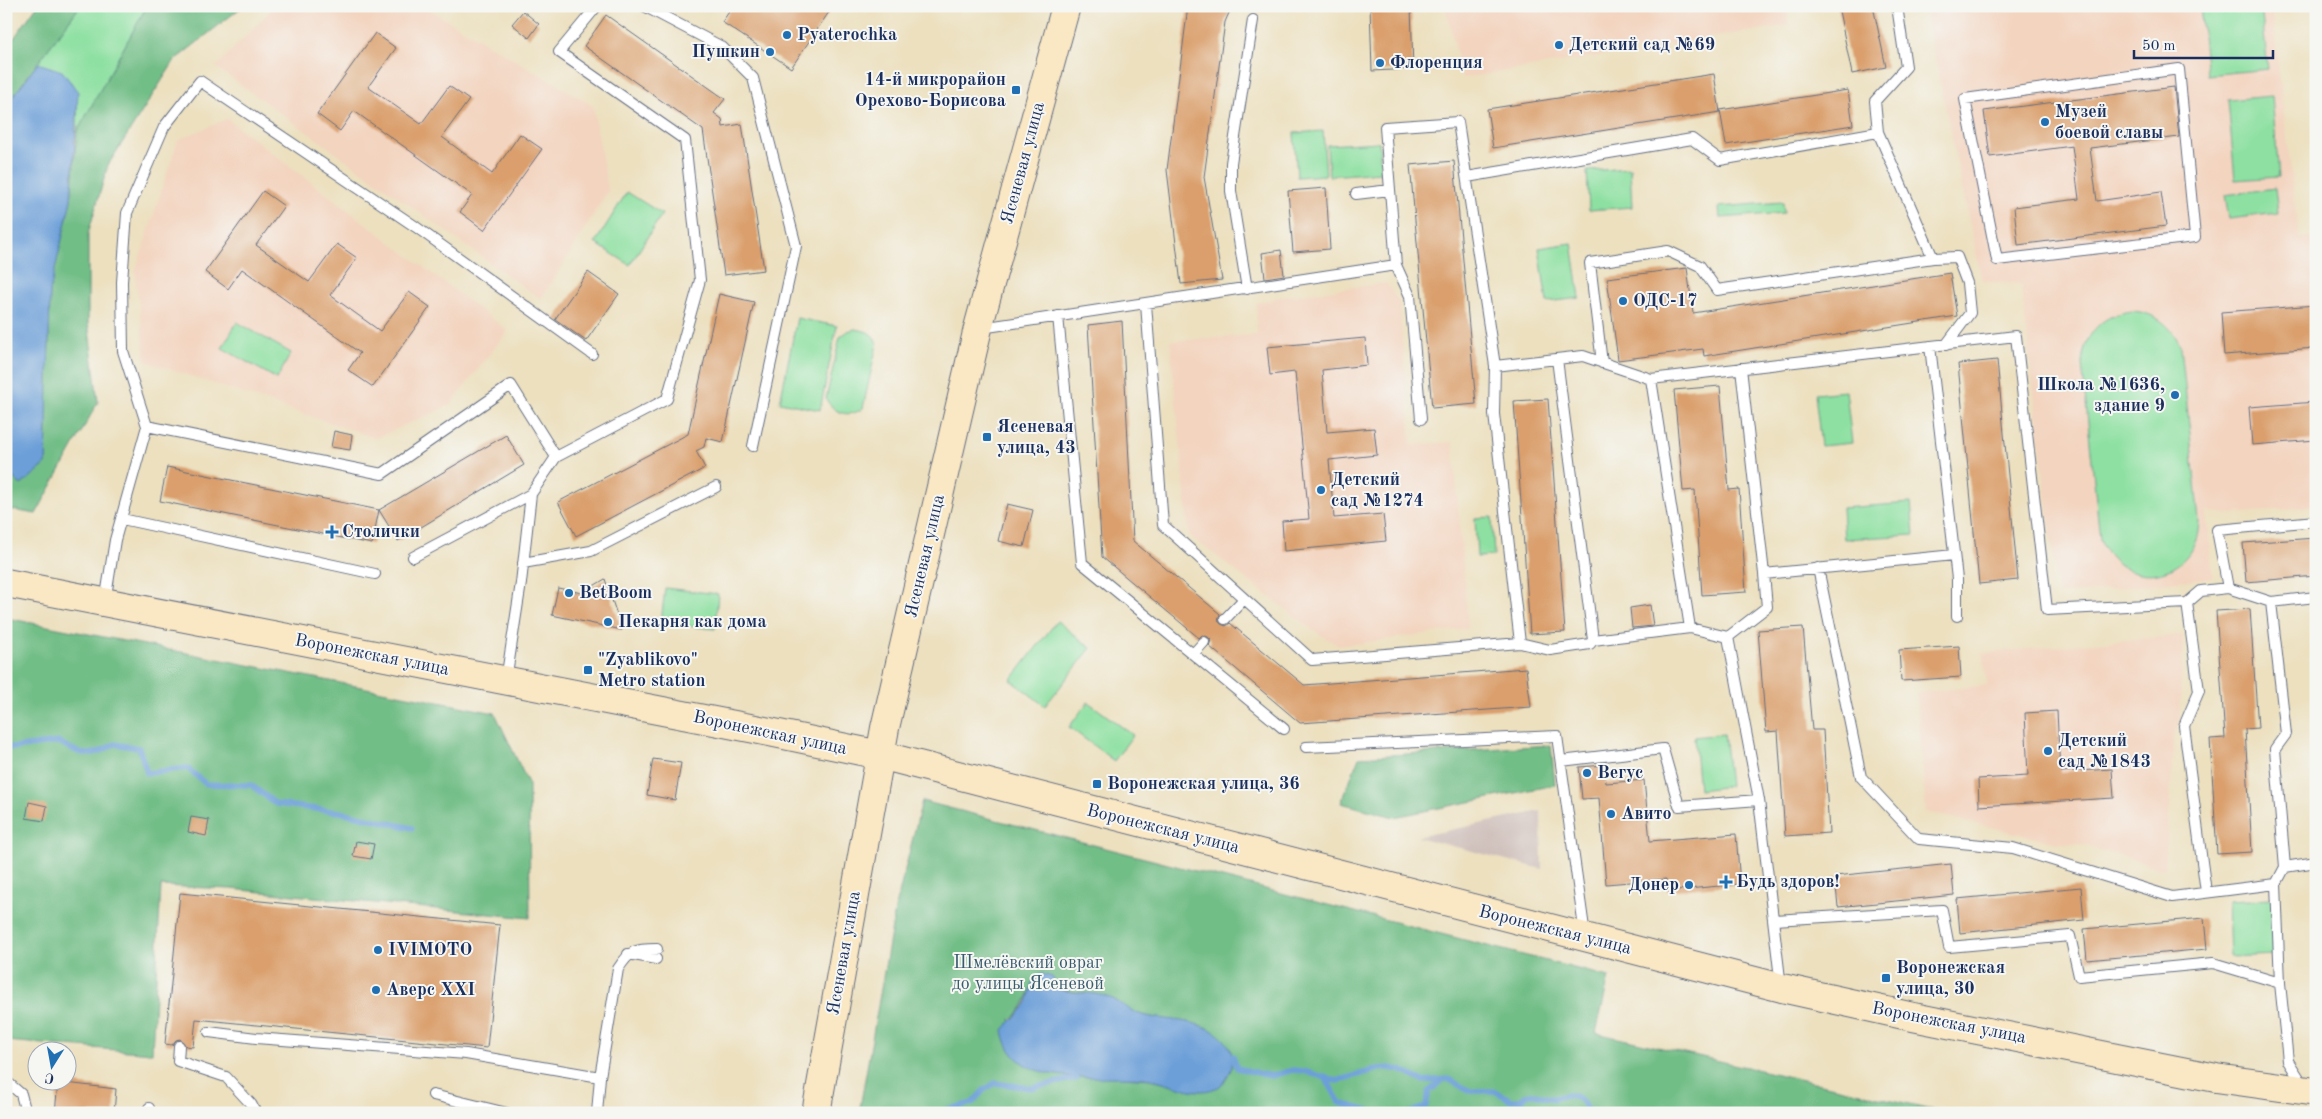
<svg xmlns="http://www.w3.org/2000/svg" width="2322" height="1119" font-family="'Old Standard TT',serif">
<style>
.built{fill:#f3d4bf}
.industrial{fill:#cfc0bb}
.green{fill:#8de0a1;stroke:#548880}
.forest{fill:#72be87;stroke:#467672;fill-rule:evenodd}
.water{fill:#6c9fd8;stroke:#44679b}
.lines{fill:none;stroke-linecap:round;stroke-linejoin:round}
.stream{stroke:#6c9fd8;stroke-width:5.5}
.building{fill:#da9f6c}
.lane-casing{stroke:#646d80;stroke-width:12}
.secondary-casing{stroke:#646d80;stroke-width:30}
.lane{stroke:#fff;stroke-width:10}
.secondary{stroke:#fae7c3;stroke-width:28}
.poi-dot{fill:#1f6fb2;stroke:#f6f6f2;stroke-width:2}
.labels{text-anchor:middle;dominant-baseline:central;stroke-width:4;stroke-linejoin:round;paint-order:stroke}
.poi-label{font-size:18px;font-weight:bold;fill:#1b2f5e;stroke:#f6f6f2;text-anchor:start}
.street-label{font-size:18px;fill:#1b2f5e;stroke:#f6f6f2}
.park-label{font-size:18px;fill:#385b6f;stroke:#f6f6f2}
</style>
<rect width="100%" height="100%" fill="#f6f6f2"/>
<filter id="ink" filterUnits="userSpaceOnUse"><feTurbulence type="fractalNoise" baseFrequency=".02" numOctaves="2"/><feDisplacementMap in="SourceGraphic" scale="10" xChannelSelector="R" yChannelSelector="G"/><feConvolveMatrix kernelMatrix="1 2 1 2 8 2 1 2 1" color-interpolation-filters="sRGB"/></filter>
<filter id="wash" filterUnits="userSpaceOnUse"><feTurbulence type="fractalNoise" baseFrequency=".0096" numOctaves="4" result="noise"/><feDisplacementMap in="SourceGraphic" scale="20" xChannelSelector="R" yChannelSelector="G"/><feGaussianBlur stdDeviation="1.12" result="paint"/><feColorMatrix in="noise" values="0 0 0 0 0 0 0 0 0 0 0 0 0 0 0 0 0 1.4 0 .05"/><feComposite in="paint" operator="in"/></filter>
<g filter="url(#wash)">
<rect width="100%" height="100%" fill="#ece0bf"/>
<path class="built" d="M 275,6 L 423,6 L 593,106 L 608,191 L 541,299 L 216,67 Z
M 1445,6 L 1786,6 L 1789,25 L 1463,78 Z
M 1924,6 L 2271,6 L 2299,238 L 2316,236 L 2316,506 L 2234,514 L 2207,512 L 2213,577 L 2058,595 L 2021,284 L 1982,281 Z
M 227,119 L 508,331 L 450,405 L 376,438 L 146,361 L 135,272 L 178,140 Z
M 1386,283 L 1399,302 L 1411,445 L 1453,442 L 1468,628 L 1339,646 L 1313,630 L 1189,535 L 1170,341 L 1257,335 L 1256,303 L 1281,297 Z
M 2183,635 L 2179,727 L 2175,730 L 2165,869 L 2081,844 L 2058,843 L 1926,812 L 1917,693 L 1987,685 L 1983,653 Z"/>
<path class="industrial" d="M 1541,811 L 1542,869 L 1417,837 Z"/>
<path class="green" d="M 80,6 L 147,6 L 77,132 C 78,90 82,79 38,63 Z
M 2200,6 L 2261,6 L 2268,69 L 2207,75 Z
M 2272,96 L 2279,177 L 2235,180 L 2228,100 Z
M 1323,131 L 1326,175 L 1297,177 L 1294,133 Z
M 1379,142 L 1381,172 L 1329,176 L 1327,145 Z
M 1630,168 L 1632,207 L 1589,210 L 1587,171 Z
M 2275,188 L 2278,213 L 2229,219 L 2225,195 Z
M 627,192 L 662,214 L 630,265 L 595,243 Z
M 1783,202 L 1784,213 L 1720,218 L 1719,207 Z
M 1572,243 L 1580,298 L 1547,302 L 1539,248 Z
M 2134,311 C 2157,314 2171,325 2181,347 L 2199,521 C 2197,581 2123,594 2100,539 L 2082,364 C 2084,333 2103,313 2134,311 Z
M 797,318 L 837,326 L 820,410 L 780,402 Z
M 237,322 L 291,353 L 277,379 L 222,348 Z
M 855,329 C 866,331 873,332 877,344 L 863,408 C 849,419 834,413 826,399 L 840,337 L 848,331 Z
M 1846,391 L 1852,443 L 1821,446 L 1815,394 Z
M 1911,503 L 1914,535 L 1844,539 L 1842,508 Z
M 1492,517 L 1494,556 L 1477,557 L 1475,518 Z
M 665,588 L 718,594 L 715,629 L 661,623 Z
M 1057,621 L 1091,648 L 1045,706 L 1011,680 Z
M 1088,702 L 1133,735 L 1114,761 L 1069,727 Z
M 1724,734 L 1730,786 L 1699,790 L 1694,737 Z
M 2272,899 L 2275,955 L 2230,957 L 2228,901 Z"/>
<path class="forest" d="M 37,6 L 80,6 L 6,106 L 6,55 L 14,38 Z
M 147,6 L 243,6 L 175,60 L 108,165 L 88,234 L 88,322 L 98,402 L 36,514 L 6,509 L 6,471 L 21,485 L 46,464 L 50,291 L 71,200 L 77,132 Z
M 6,618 L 495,713 L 529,785 L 530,918 L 231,889 L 161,886 L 152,1053 L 6,1041 Z
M 1551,745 L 1555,785 L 1394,817 L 1341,803 L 1359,757 Z
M 922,801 L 1609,977 L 1596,1033 L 1949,1113 L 859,1113 L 895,910 ZM 1052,977 L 1061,990 L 1095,994 L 1141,1015 L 1202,1026 L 1202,1091 L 1151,1079 L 1122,1077 L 1010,1020 C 1025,1009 1028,998 1032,982 Z"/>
<path class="water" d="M 38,63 L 62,71 L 78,92 L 71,200 L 50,291 L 46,464 L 21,485 L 6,471 L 6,106 Z
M 1040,973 L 1052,977 L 1061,990 C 1075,994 1091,992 1105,996 C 1119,1000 1129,1011 1142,1015 C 1162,1020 1183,1019 1202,1026 C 1223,1033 1240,1052 1229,1074 C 1226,1081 1221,1087 1213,1089 C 1193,1096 1170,1082 1151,1079 C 1106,1071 1013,1095 1003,1030 C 1010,1020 1021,1014 1027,1002 C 1032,991 1029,981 1040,973 Z"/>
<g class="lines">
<path class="stream" d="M 6,746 L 13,748 L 59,742 C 82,756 90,759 114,744 L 139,748 L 147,773 L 187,768 L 206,784 L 251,785 L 276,804 L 340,812 L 412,828
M 1233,1056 L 1237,1068 L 1271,1076 L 1293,1070 L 1303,1071 L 1337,1081 L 1378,1069 L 1389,1068 L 1400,1070 L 1423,1081 L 1448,1079 L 1470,1091 L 1495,1091 L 1511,1100 L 1521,1100 C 1532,1086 1542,1100 1555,1098 C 1562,1097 1566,1093 1574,1096 C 1581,1098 1586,1108 1591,1113
M 1326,1079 L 1340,1103 L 1376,1113
M 936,1113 L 972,1103 L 984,1090 L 995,1083 L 1031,1088 L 1077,1078
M 1410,1113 L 1426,1106 L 1429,1091 L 1441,1082"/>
</g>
<g id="blocks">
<path class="building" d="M 733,6 L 821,6 L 829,12 L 791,68 L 722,22 Z
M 1188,6 L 1232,6 L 1225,22 L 1204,177 L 1222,280 L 1181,284 L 1167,170 Z
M 1370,6 L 1411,6 L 1413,69 L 1372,71 Z
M 1838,6 L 1873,6 L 1886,67 L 1852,74 Z
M 523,11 L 539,24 L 529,38 L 512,24 Z
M 606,15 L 725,99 L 714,113 L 722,119 L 723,127 L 742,124 L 764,270 L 724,275 L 703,130 L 584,46 Z
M 375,33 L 396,48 L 368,87 L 421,124 L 449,86 L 469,100 L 442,137 L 492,174 L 520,134 L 542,149 L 484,230 L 460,212 L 472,195 L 354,111 L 340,131 L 317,114 Z
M 1714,74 L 1720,112 L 1493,148 L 1487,109 Z
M 2174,87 L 2179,137 L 2090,148 L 2097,201 L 2161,192 L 2166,226 L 2018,245 L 2014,207 L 2079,199 L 2072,146 L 1990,157 L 1984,111 Z
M 1848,90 L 1853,125 L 1726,145 L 1720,110 Z
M 1454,161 L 1476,404 L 1432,408 L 1410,165 Z
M 1326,188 L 1330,249 L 1293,252 L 1288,191 Z
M 263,191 L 284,206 L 256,245 L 309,282 L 337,244 L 357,258 L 330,295 L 380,331 L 409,292 L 430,307 L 373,387 L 348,370 L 360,353 L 242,269 L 228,289 L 205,272 Z
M 1281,250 L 1284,275 L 1265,278 L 1262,253 Z
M 1687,268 L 1693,313 L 1950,273 L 1957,316 L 1704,356 L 1703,349 L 1618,360 L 1607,278 Z
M 588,272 L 619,294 L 586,341 L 555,319 Z
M 719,294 L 754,302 L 723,442 L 706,438 L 704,447 L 696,451 L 705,468 L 576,536 L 558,502 L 688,434 Z
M 2316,305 L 2316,348 L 2224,355 L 2221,312 Z
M 1122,321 L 1133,541 L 1220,614 L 1218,620 L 1221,624 L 1226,626 L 1230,623 L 1304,685 L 1526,668 L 1531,707 L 1300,723 L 1209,646 L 1211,640 L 1208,637 L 1202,635 L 1199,638 L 1102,557 L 1088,325 Z
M 1365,338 L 1367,365 L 1322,370 L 1327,432 L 1374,428 L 1377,455 L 1329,460 L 1334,518 L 1383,514 L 1386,541 L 1284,551 L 1282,521 L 1309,519 L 1295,372 L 1270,375 L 1267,347 Z
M 1997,360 L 2018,580 L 1979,584 L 1958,364 Z
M 1720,386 L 1729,490 L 1739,489 L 1746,592 L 1702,595 L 1695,490 L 1683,491 L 1674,390 Z
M 1548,399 L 1565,632 L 1530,634 L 1514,401 Z
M 2316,402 L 2316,440 L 2252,445 L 2249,407 Z
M 334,431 L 352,435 L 350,450 L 331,447 Z
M 506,435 L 524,465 L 398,541 L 379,510 L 372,544 L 160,501 L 167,467 L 379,510 Z
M 1007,504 L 1033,510 L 1024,547 L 998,541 Z
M 2316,538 L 2316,576 L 2246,582 L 2243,543 Z
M 605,579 L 622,630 L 552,615 L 558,588 L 582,593 Z
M 1650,605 L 1653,626 L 1632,628 L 1630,608 Z
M 2250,609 L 2258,728 L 2245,729 L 2252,852 L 2217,854 L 2210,739 L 2225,738 L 2216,611 Z
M 1803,627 L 1812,730 L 1823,730 L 1829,833 L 1785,836 L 1778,731 L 1766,732 L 1758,630 Z
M 1959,646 L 1961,677 L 1901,681 L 1899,650 Z
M 2057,711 L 2060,772 L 2112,769 L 2114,798 L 1979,806 L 1978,779 L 2028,776 L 2025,713 Z
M 653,759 L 681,763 L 675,800 L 647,795 Z
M 1604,765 L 1606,783 L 1644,780 L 1650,841 L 1736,834 L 1740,884 L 1667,891 L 1666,879 L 1606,884 L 1599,798 L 1582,799 L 1579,767 Z
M 29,802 L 47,806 L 44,821 L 26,818 Z
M 191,817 L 209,820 L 206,836 L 188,832 Z
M 356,841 L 374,844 L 371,859 L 353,856 Z
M 1951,864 L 1954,895 L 1838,907 L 1835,876 Z
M 2081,887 L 2084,920 L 1960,933 L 1957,899 Z
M 180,893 L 500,925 L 487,1048 L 196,1019 L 193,1047 L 186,1046 L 180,1039 L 176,1040 L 172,1045 L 165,1044 Z
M 2204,918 L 2207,949 L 2087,960 L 2084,929 Z
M 58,1082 L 116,1089 L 114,1113 L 55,1113 Z"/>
</g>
</g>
<g filter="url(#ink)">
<use href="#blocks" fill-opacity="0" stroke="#646d80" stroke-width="1"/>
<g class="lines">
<g class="lane-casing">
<path id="lane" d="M 644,6 L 722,47 L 753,78 L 796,246 L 753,446
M 2179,69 L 2195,237 L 1997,260 L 1965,99 Z
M 1878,132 L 1933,258
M 1467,177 L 1692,139 L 1720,160 L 1878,132 L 1875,101 L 1906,67 L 1897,6
M 1356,194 L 1390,190
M 1396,265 L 1410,296 L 1421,419
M 1247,289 L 1231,191 L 1231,163 L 1253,20
M 1146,304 L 1163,525 L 1312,660 L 1520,643
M 1058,316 L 1082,563 L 1284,729
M 981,328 L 1396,265 L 1385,127 L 1458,122 L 1495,366 L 1583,356 L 1651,379 L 2016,336 L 2047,610 L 2187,603
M 1930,346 L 1957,579 L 1957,616
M 1602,363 L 1590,263 L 1668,251 L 1700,266 L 1717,290 L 1933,258 L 1957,257 L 1967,283 L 1970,313 L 1946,345
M 1495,366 L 1494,414 L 1520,643 L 1550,650 L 1590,644 L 1593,640 L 1557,359
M 1741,368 L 1764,574
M 1651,379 L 1690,628 L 1728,637
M 147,426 L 123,351 L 122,282 L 127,213 L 164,127 L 200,81 L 416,227 L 592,354
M 556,457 L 667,399 L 700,280 L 685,140 L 559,52 L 597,6
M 122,519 L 375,574
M 413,557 L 531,494
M 523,563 L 591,551 L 716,487
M 1818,568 L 1861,777 L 1919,839 L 2013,848 L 2172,897 L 2276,884
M 2228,588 L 2217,530 L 2316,521
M 105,602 L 115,540 L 147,426 L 382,474 L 511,385 L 556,457 L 531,494 L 521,583 L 506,680
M 2271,602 L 2316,597
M 1225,619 L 1244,599
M 1593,640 L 1690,628
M 1193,654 L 1204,642
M 1306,747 L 1557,736 L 1585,935
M 1561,761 L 1663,749 L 1679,806 L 1759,800 L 1781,987
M 1759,800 L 1728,637 L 1767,607 L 1764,574 L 1954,555
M 2285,867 L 2316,862
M 2206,892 L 2184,726 L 2199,691 L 2187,603 L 2201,591 L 2228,588 L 2271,602 L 2286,734 L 2275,749 L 2285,867 L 2276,884 L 2280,983 L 2288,1061 L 2304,1086
M 1774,920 L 1942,910 L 1949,947 L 2070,936 L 2079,976 L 2213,963 L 2280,983
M 628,954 L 656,959
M 209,1032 L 256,1038 L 466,1054 L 600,1077
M 179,1046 L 178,1061 L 226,1077 L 251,1104 L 256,1113
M 6,1081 L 21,1094 L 26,1113
M 433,1095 L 507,1113
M 149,1113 L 149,1108
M 597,1113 L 600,1077 L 618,969 C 630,950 635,949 657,949"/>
</g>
<g class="secondary-casing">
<path id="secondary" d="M 6,583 L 755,729 L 880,755 L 1782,988 L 1913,1017 L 2216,1078 L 2316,1092
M 816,1113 L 885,728 L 978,328 L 1066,6"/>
</g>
<use href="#lane" class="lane"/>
<use href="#secondary" class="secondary"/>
</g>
</g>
<g class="poi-dot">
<circle cx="787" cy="35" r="5"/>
<circle cx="1559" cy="45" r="5"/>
<circle cx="770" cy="52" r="5"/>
<circle cx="1380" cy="63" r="5"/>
<rect x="1011" y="85" width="10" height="10" rx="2.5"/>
<circle cx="2045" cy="122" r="5"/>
<circle cx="1623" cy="301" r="5"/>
<circle cx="2175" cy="395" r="5"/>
<rect x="982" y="432" width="10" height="10" rx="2.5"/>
<circle cx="1321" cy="490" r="5"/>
<path d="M329.5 524.5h5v5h5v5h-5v5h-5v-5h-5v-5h5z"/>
<circle cx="569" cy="593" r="5"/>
<circle cx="608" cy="622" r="5"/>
<rect x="583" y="665" width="10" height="10" rx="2.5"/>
<circle cx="2048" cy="751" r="5"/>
<circle cx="1587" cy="773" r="5"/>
<rect x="1092" y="779" width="10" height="10" rx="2.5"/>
<circle cx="1611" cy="814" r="5"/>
<path d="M1723.5 874.5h5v5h5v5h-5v5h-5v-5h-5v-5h5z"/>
<circle cx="1689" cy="885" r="5"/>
<circle cx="378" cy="950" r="5"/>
<rect x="1881" y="973" width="10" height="10" rx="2.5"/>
<circle cx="376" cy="990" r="5"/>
</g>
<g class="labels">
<g class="poi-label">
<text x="797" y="35">Pyaterochka</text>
<text x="1569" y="45">Детский сад №69</text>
<text x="760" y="52" text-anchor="end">Пушкин</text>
<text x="1390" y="63">Флоренция</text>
<text x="1006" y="80" text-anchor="end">14-й микрорайон<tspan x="1006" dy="21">Орехово-Борисова</tspan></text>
<text x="2055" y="112">Музей<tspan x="2055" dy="21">боевой славы</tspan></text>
<text x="1633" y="301">ОДС-17</text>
<text x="2165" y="385" text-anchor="end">Школа №1636,<tspan x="2165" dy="21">здание 9</tspan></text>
<text x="997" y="427">Ясеневая<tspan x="997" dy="21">улица, 43</tspan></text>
<text x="1331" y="480">Детский<tspan x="1331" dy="21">сад №1274</tspan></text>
<text x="342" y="532">Столички</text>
<text x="579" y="593">BetBoom</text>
<text x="618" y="622">Пекарня как дома</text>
<text x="598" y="660">"Zyablikovo"<tspan x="598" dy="21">Metro station</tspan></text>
<text x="2058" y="741">Детский<tspan x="2058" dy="21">сад №1843</tspan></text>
<text x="1597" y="773">Вегус</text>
<text x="1107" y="784">Воронежская улица, 36</text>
<text x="1621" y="814">Авито</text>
<text x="1736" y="882">Будь здоров!</text>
<text x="1679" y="885" text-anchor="end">Донер</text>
<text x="388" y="950">IVIMOTO</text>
<text x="1896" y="968">Воронежская<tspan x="1896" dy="21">улица, 30</tspan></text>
<text x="386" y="990">Аверс XXI</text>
</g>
<g class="street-label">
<text transform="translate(1023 163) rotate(-75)">Ясеневая улица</text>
<text transform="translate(925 556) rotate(-77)">Ясеневая улица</text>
<text transform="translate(372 655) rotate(11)">Воронежская улица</text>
<text transform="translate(770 733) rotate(12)">Воронежская улица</text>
<text transform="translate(1163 829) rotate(14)">Воронежская улица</text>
<text transform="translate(1555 930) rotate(14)">Воронежская улица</text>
<text transform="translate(844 953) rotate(-80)">Ясеневая улица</text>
<text transform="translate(1949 1023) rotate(11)">Воронежская улица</text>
</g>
<g class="park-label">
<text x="1028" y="963">Шмелёвский овраг<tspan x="1028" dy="21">до улицы Ясеневой</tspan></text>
</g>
</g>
<rect width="2322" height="1119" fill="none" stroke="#f6f6f2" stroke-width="25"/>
<g transform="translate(52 1066) rotate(191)"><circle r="24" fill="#f6f6f2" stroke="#9ea6b7"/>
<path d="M0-4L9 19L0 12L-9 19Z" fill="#1f6fb2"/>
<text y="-8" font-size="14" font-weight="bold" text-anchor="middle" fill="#1b2f5e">С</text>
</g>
<path d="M2134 50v8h139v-8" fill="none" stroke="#1b2f5e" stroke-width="2.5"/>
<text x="2142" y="50" font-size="15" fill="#1b2f5e" stroke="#f6f6f2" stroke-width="4" paint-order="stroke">50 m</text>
</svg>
